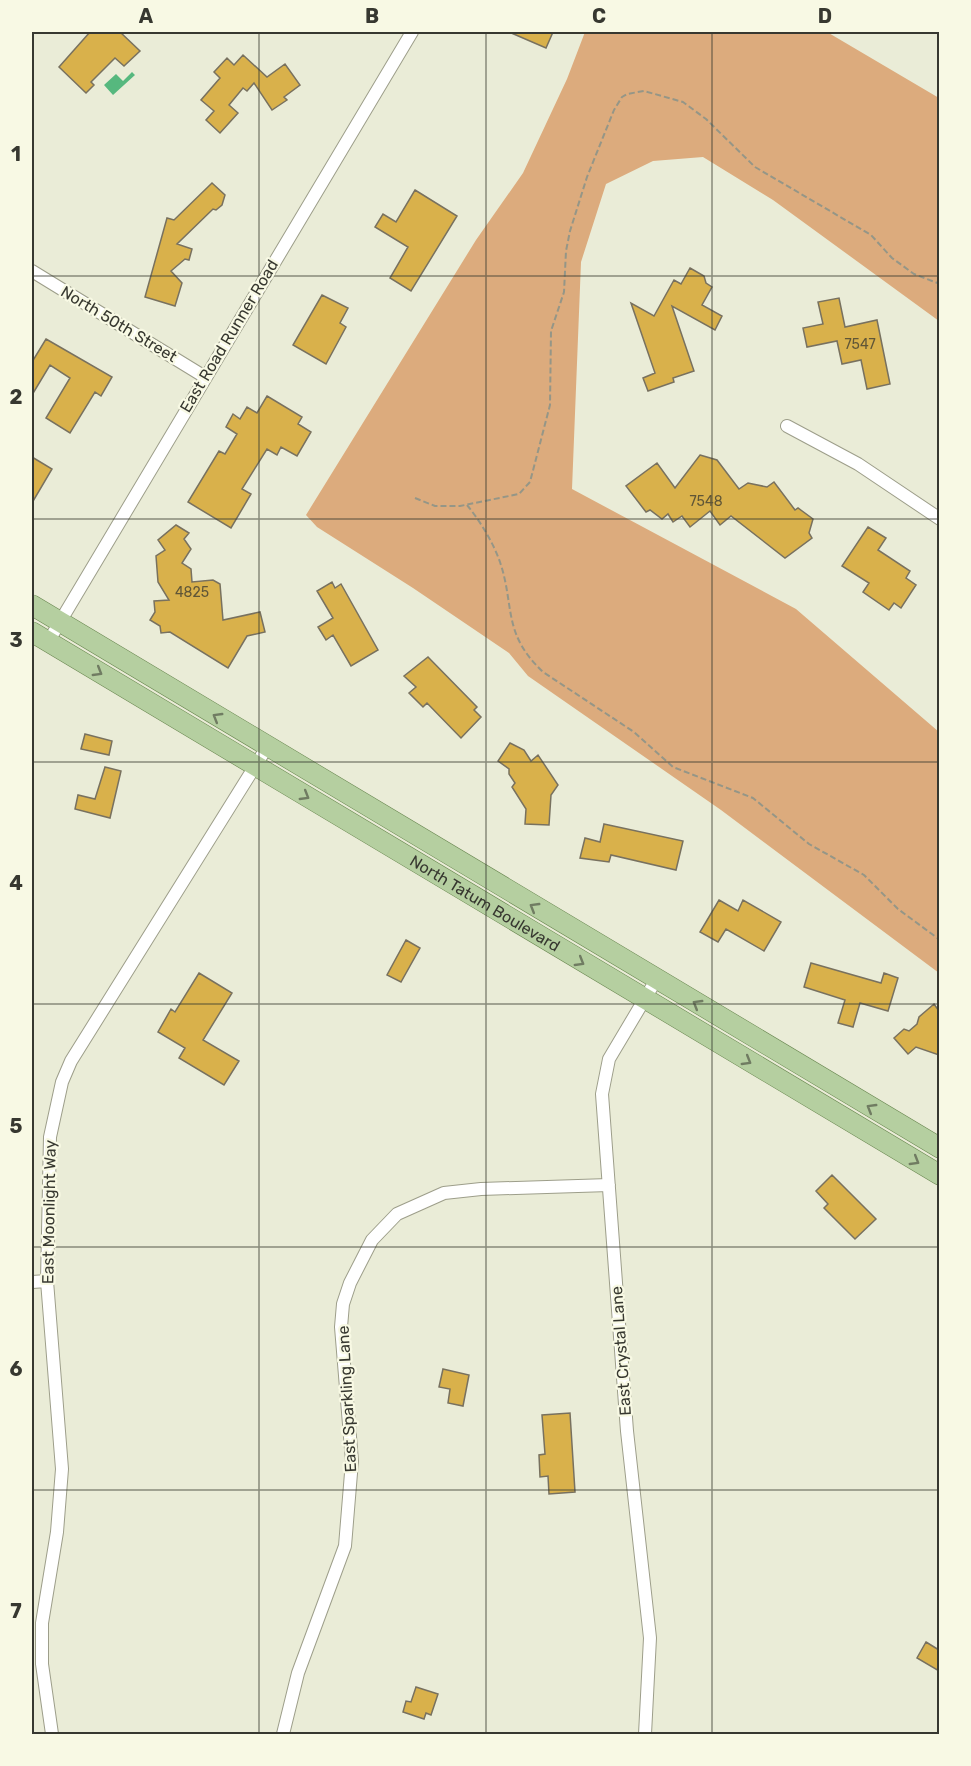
<svg xmlns="http://www.w3.org/2000/svg" width="971" height="1766" font-family="Rubik,sans-serif">
<style>
.green{fill:#dcab7d}
.water{fill:#56b87e}
.building{fill:#d9b14b;stroke:#78715f;stroke-width:1.5}
.lines{fill:none;stroke-linecap:round;stroke-linejoin:round}
.minor-casing{stroke:#9d9e8a;stroke-width:14}
.primary-casing{stroke:#68854f;stroke-width:21}
.path{stroke:#959687;stroke-width:2;stroke-dasharray:6 3;stroke-linecap:butt}
.minor{stroke:#fff;stroke-width:12}
.primary{stroke:#b5cfa0;stroke-width:20}
.oneway{stroke:#707c62}
.grid{fill:none;stroke:#373830;stroke-width:1.5;stroke-opacity:0.55}
.labels{text-anchor:middle;dominant-baseline:central;stroke-width:4.5;stroke-linejoin:round;paint-order:stroke}
.number-label{font-size:14px;fill:#605637}
.street-label{font-size:16px;fill:#373830;stroke:#f8f9e4}
.neatline{fill:none;stroke:#373830;stroke-width:2}
.grid-label{font-size:20px;text-anchor:middle;font-weight:bold;fill:#373830}
</style>
<rect width="100%" height="100%" fill="#eaecd7"/>
<path class="green" d="M 585,32 L 827,32 L 939,98 L 939,321 L 773,200 L 703,157 L 653,161 L 606,184 L 581,262 L 572,489 L 796,609 L 939,732 L 939,973 L 721,810 L 528,676 L 509,653 L 413,588 L 317,527 L 306,515 L 476,240 L 523,173 L 567,79 Z"/>
<path class="water" d="M 132,72 L 135,75 L 113,95 L 104,85 L 116,74 L 123,81 Z"/>
<path class="building" d="M 90,32 L 120,32 L 140,51 L 124,66 L 115,58 L 91,82 L 94,85 L 86,93 L 59,67 Z
M 509,32 L 553,32 L 546,48 Z
M 243,55 L 267,77 L 285,64 L 300,85 L 284,97 L 287,100 L 272,110 L 254,83 L 247,91 L 243,88 L 229,105 L 238,113 L 220,133 L 206,120 L 214,111 L 201,100 L 220,78 L 214,72 L 227,58 L 234,65 Z
M 212,183 L 225,195 L 222,205 L 216,210 L 213,209 L 177,244 L 192,249 L 189,260 L 185,259 L 171,271 L 182,283 L 175,306 L 145,297 L 167,218 L 174,220 Z
M 415,190 L 457,216 L 411,291 L 390,278 L 408,247 L 375,227 L 383,214 L 396,222 Z
M 690,268 L 704,276 L 706,283 L 712,287 L 702,305 L 722,316 L 715,330 L 672,306 L 694,371 L 673,378 L 674,382 L 648,391 L 643,378 L 655,373 L 631,303 L 654,316 L 674,280 L 681,284 Z
M 322,295 L 348,308 L 340,323 L 346,327 L 326,364 L 293,345 Z
M 839,298 L 845,327 L 877,320 L 890,384 L 867,389 L 861,360 L 842,364 L 837,341 L 807,347 L 803,328 L 823,324 L 818,302 Z
M 46,339 L 112,377 L 101,396 L 95,392 L 70,433 L 46,418 L 70,378 L 50,365 L 32,395 L 32,362 Z
M 267,396 L 302,417 L 298,424 L 311,432 L 297,456 L 281,447 L 277,455 L 267,449 L 242,489 L 251,494 L 231,528 L 188,502 L 219,451 L 225,454 L 237,434 L 226,427 L 233,414 L 240,419 L 247,407 L 257,413 Z
M 700,455 L 717,460 L 739,489 L 748,483 L 767,487 L 774,482 L 795,510 L 798,508 L 813,519 L 809,533 L 812,538 L 785,558 L 731,516 L 720,525 L 710,511 L 690,527 L 682,516 L 673,522 L 668,514 L 662,519 L 650,510 L 646,512 L 626,486 L 657,463 L 675,488 Z
M 32,457 L 52,469 L 32,503 Z
M 176,525 L 189,533 L 184,539 L 191,549 L 182,563 L 191,569 L 192,582 L 213,580 L 220,584 L 223,620 L 260,612 L 265,632 L 247,636 L 228,668 L 170,632 L 161,633 L 160,626 L 150,620 L 155,612 L 154,601 L 169,600 L 158,582 L 156,556 L 165,550 L 158,540 Z
M 868,527 L 886,538 L 878,550 L 910,571 L 906,578 L 916,585 L 901,608 L 894,603 L 889,610 L 863,592 L 869,583 L 842,566 Z
M 332,582 L 335,588 L 341,584 L 378,650 L 351,666 L 333,635 L 326,640 L 318,627 L 333,618 L 317,591 Z
M 428,657 L 477,707 L 474,710 L 481,717 L 461,738 L 427,703 L 423,707 L 409,693 L 416,687 L 404,676 Z
M 85,734 L 112,741 L 109,755 L 81,749 Z
M 510,743 L 524,750 L 531,761 L 538,755 L 558,785 L 551,795 L 549,825 L 525,824 L 526,809 L 512,787 L 515,783 L 509,774 L 509,769 L 498,761 Z
M 105,767 L 121,771 L 110,818 L 75,809 L 78,795 L 95,799 Z
M 604,824 L 683,841 L 676,870 L 611,855 L 609,862 L 580,858 L 585,838 L 600,842 Z
M 719,900 L 738,911 L 743,900 L 781,922 L 764,951 L 726,929 L 718,942 L 700,932 Z
M 406,940 L 420,948 L 401,982 L 387,975 Z
M 811,963 L 881,983 L 884,973 L 898,978 L 888,1011 L 860,1003 L 853,1027 L 838,1023 L 845,1000 L 804,987 Z
M 199,973 L 232,993 L 203,1040 L 239,1061 L 224,1085 L 179,1058 L 185,1048 L 158,1032 L 171,1009 L 175,1012 Z
M 934,1004 L 939,1011 L 939,1055 L 916,1047 L 908,1054 L 894,1038 L 904,1029 L 909,1031 L 917,1024 L 919,1017 Z
M 832,1175 L 876,1219 L 855,1239 L 824,1208 L 828,1204 L 816,1191 Z
M 443,1369 L 469,1375 L 463,1406 L 448,1403 L 450,1389 L 439,1387 Z
M 570,1413 L 575,1492 L 549,1494 L 548,1476 L 540,1477 L 539,1455 L 545,1454 L 542,1415 Z
M 926,1642 L 939,1650 L 939,1671 L 917,1658 Z
M 416,1687 L 438,1694 L 431,1715 L 426,1713 L 424,1719 L 403,1712 L 406,1701 L 411,1702 Z"/>
<g class="lines">
<g class="minor-casing">
<path id="minor" d="M 32,271 L 205,377
M 787,426 L 858,464 L 940,519
M 48,642 L 412,32
M 32,1282 L 47,1281
M 52,1734 L 42,1664 L 42,1623 L 57,1532 L 62,1469 L 47,1281 L 50,1137 L 62,1082 L 71,1061 L 267,747
M 283,1734 L 298,1673 L 345,1546 L 352,1461 L 341,1327 L 343,1304 L 350,1283 L 372,1240 L 397,1214 L 444,1193 L 481,1189 L 609,1185
M 645,1734 L 650,1638 L 627,1431 L 602,1094 L 609,1059 L 656,980"/>
</g>
<g class="primary-casing">
<g id="primary">
<path d="M 32,605 L 940,1148"/>
<path id="s1" d="M 32,632 L 940,1175"/>
</g>
</g>
<path class="path" d="M 415,498 L 435,506 L 460,506 L 519,494 L 530,482 L 550,405 L 551,331 L 564,292 L 566,251 L 570,231 L 587,177 L 614,110 L 622,97 L 627,94 L 644,91 L 683,102 L 706,119 L 755,167 L 871,235 L 892,258 L 914,274 L 940,284
M 467,505 C 480,521 493,542 500,562 C 515,607 502,633 543,672 L 634,732 L 673,767 L 753,798 L 809,844 L 864,875 L 898,909 L 940,940"/>
<use href="#minor" class="minor"/>
<use href="#primary" class="primary"/>
</g>
<defs><path id="oneway-chevron" d="M-2-3.5L2.5 0L-2 3.5" fill="none" stroke-width="1.6" stroke-linecap="round" stroke-linejoin="round" transform="scale(1.5)"/></defs>
<g class="oneway">
<use href="#oneway-chevron" transform="translate(98 672) rotate(31)"/>
<use href="#oneway-chevron" transform="translate(217 717) rotate(-149)"/>
<use href="#oneway-chevron" transform="translate(305 796) rotate(31)"/>
<use href="#oneway-chevron" transform="translate(534 907) rotate(-149)"/>
<use href="#oneway-chevron" transform="translate(580 962) rotate(31)"/>
<use href="#oneway-chevron" transform="translate(697 1004) rotate(-149)"/>
<use href="#oneway-chevron" transform="translate(747 1061) rotate(31)"/>
<use href="#oneway-chevron" transform="translate(871 1108) rotate(-149)"/>
<use href="#oneway-chevron" transform="translate(915 1161) rotate(31)"/>
</g>
<path class="grid" d="M 259,32 L 259,1734M 486,32 L 486,1734M 712,32 L 712,1734M 32,276 L 940,276M 32,519 L 940,519M 32,762 L 940,762M 32,1004 L 940,1004M 32,1247 L 940,1247M 32,1490 L 940,1490"/>
<g class="labels">
<g class="number-label">
<text x="860" y="344">7547</text>
<text x="706" y="501">7548</text>
<text x="192" y="592">4825</text>
</g>
<g class="street-label">
<text transform="translate(119 324) rotate(31)">North 50th Street</text>
<text transform="translate(229 336) rotate(-59)">East Road Runner Road</text>
<text stroke="none"><textPath href="#s1" startOffset="528">North Tatum Boulevard</textPath></text>
<text transform="translate(49 1212) rotate(-89)">East Moonlight Way</text>
<text transform="translate(621 1351) rotate(-94)">East Crystal Lane</text>
<text transform="translate(347 1399) rotate(-93)">East Sparkling Lane</text>
</g>
</g>
<rect width="971" height="1766" fill="none" stroke="#f8f9e4" stroke-width="66"/>
<rect x="33" y="33" width="905" height="1700" class="neatline"/>
<g class="grid-label">
<text x="146" y="23">A</text>
<text x="372" y="23">B</text>
<text x="599" y="23">C</text>
<text x="825" y="23">D</text>
<text x="16" y="161">1</text>
<text x="16" y="404">2</text>
<text x="16" y="647">3</text>
<text x="16" y="890">4</text>
<text x="16" y="1133">5</text>
<text x="16" y="1376">6</text>
<text x="16" y="1618">7</text>
</g>
</svg>
